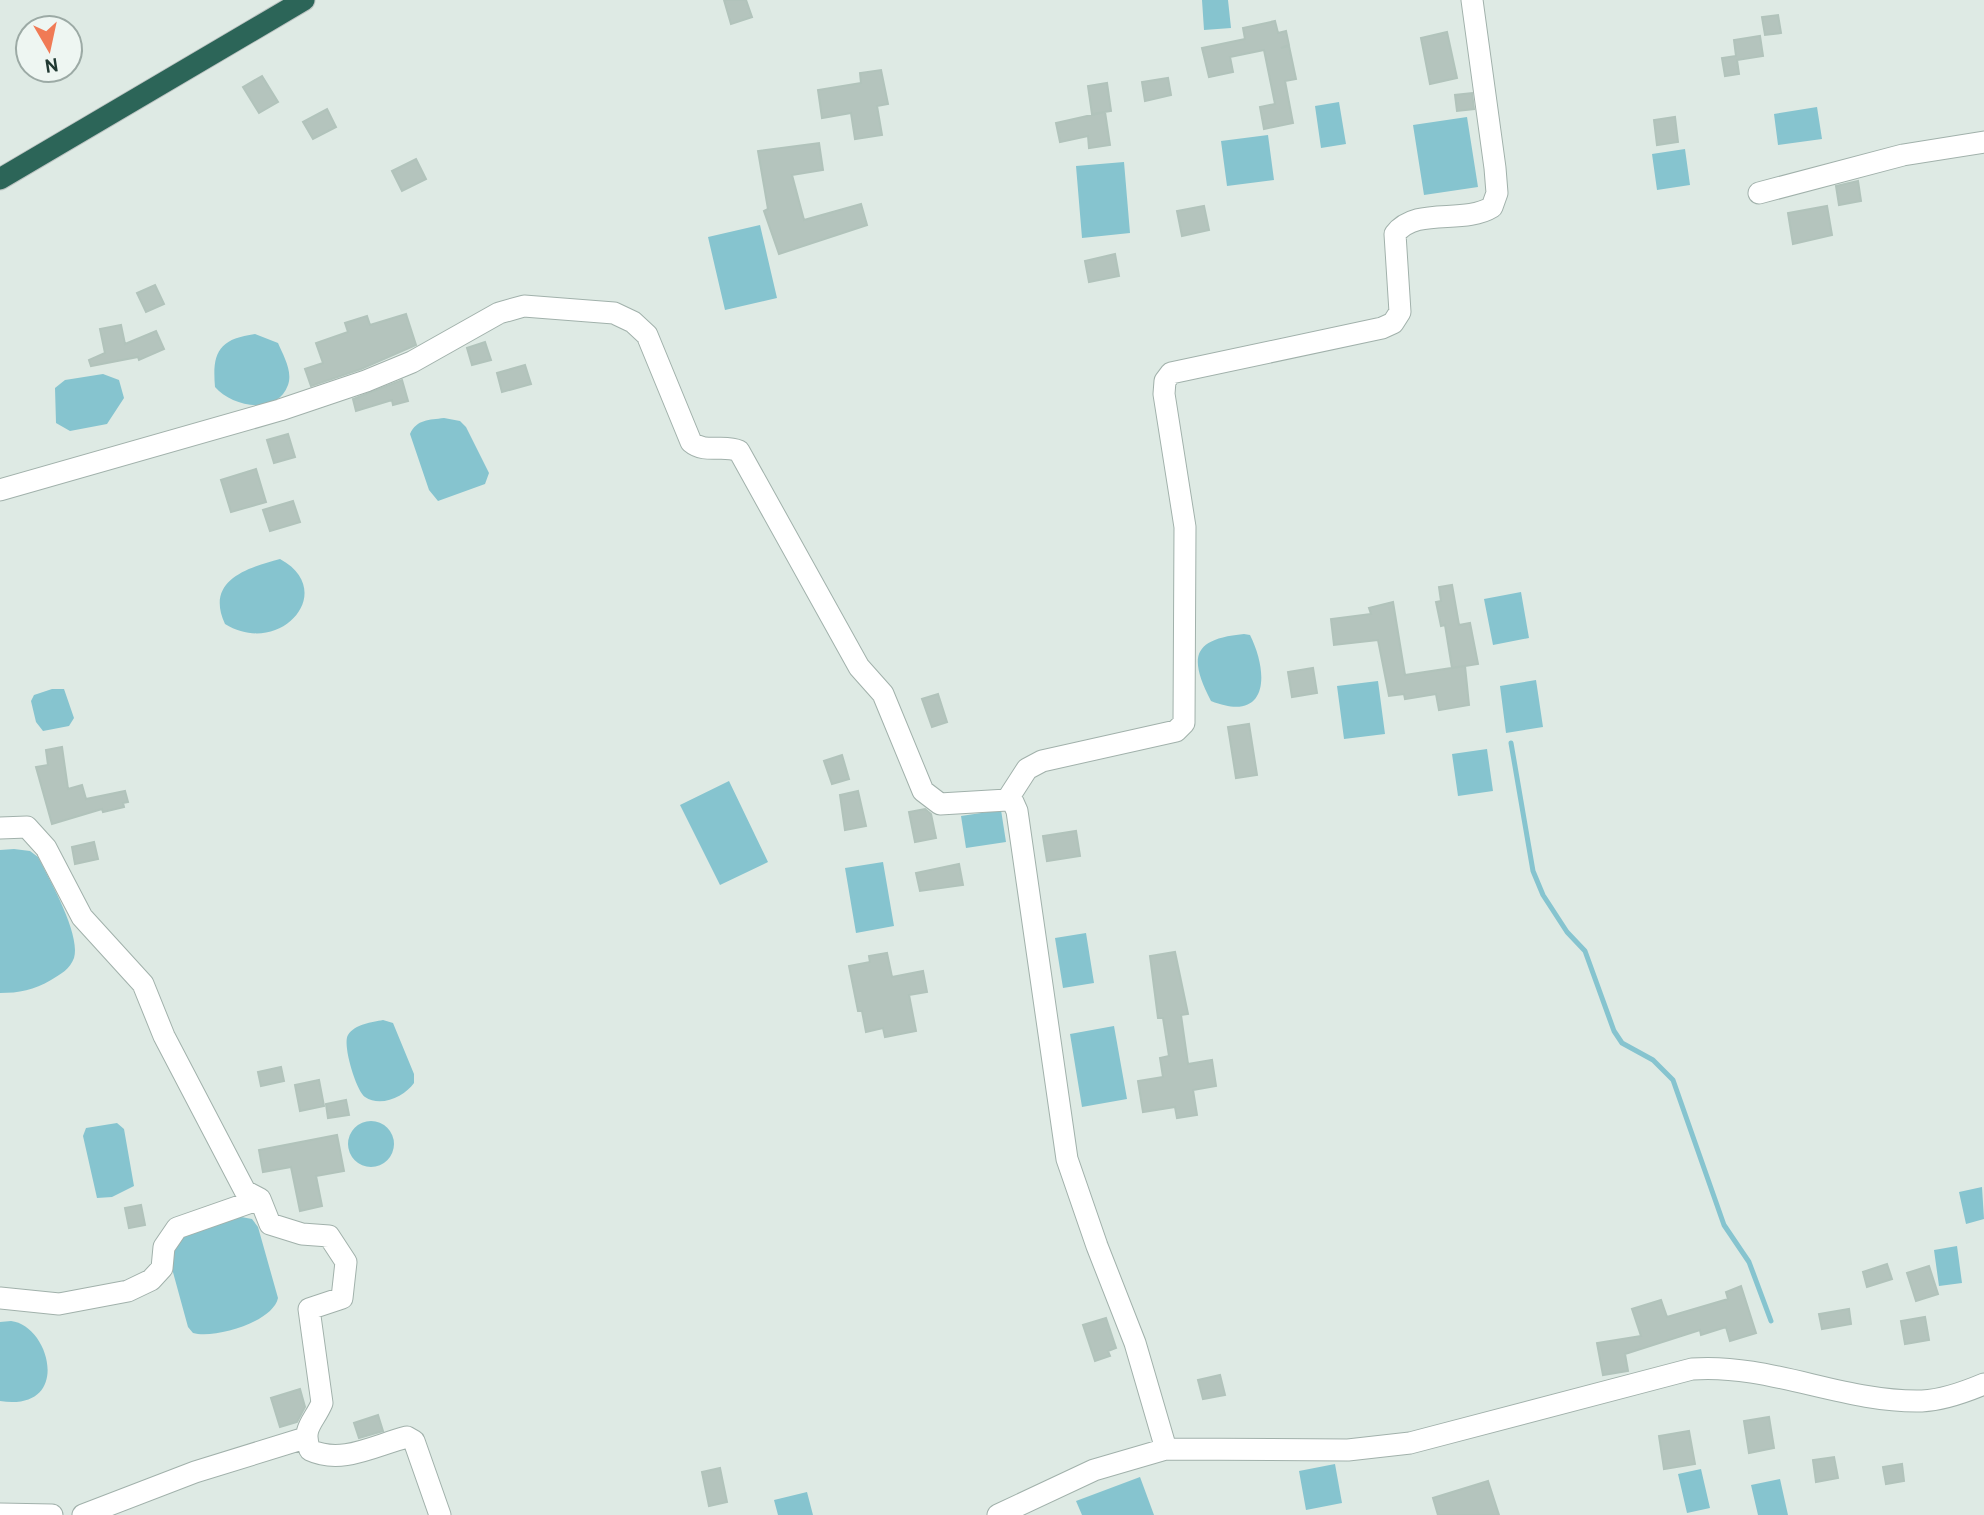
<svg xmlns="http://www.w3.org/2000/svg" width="1984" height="1515" font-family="Overpass,sans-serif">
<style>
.water{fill:#86c4cf}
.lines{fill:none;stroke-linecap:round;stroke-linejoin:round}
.stream{stroke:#86c4cf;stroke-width:5}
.building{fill:#b4c4bd;stroke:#b1c3bb;stroke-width:2}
.minor-casing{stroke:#a1b1ab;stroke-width:23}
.highway-casing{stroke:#bcc4c2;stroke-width:23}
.minor{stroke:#fff;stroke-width:21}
.highway{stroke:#2c6558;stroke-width:21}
</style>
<rect width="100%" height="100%" fill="#deeae4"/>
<path class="water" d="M 1202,0 L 1228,0 L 1231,28 L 1204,30 Z
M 1339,102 L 1346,144 L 1321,148 L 1315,106 Z
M 1817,107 L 1822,139 L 1778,145 L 1774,114 Z
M 1467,117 L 1478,187 L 1424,195 L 1413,125 Z
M 1268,135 L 1274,180 L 1227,186 L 1221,141 Z
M 1685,149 L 1690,185 L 1657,190 L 1652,154 Z
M 1124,162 L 1130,233 L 1082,238 L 1076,166 Z
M 760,225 L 777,298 L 725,310 L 708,237 Z
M 255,334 L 278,343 C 283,355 293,371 288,385 C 277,416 232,407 215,387 C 212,352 219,339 255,334 Z
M 103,374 L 119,380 L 124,398 L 107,424 L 70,431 L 56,423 L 55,388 L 65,380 Z
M 444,418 L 460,421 L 466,427 L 489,473 L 485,484 L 438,501 L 429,490 L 410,434 C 417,419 429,420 444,418 Z
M 280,559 C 339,591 280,658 225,624 C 205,581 246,568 280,559 Z
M 1521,592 L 1529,638 L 1493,645 L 1484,599 Z
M 1244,634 L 1250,635 C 1269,673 1269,724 1211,701 C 1189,658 1191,639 1244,634 Z
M 1536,680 L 1543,727 L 1506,733 L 1500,686 Z
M 1378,681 L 1385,734 L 1344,739 L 1337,686 Z
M 52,689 L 64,689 L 74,718 L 69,726 L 43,731 L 36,722 L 31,701 L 34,695 Z
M 1487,749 L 1493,791 L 1458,796 L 1452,754 Z
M 729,781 L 768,862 L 720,885 L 680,805 Z
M 1001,810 L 1006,842 L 966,848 L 961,816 Z
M 14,849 L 30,851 L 38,857 C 49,879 81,934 74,958 C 70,969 61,974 51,980 C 34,990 19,993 0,993 L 0,850 Z
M 883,862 L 894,926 L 856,933 L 845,868 Z
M 1086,933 L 1094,983 L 1063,988 L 1055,938 Z
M 383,1020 L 393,1023 L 414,1074 L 414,1083 C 405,1096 381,1108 365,1097 C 356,1091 342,1044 348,1035 C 355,1024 372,1022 383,1020 Z
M 1114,1026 L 1127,1099 L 1082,1107 L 1070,1034 Z
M348 1144a23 23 0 1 1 46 0a23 23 0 1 1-46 0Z
M 117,1123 L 124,1129 L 134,1186 L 112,1197 L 97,1198 L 83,1136 L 86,1128 Z
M 1982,1187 L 1984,1219 L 1966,1224 L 1959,1192 Z
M 236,1216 L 252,1219 L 258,1227 L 278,1298 C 273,1322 215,1339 193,1333 L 188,1327 L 168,1254 L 172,1241 Z
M 1957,1246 L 1962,1283 L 1939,1286 L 1934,1250 Z
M 11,1321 C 50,1325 73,1412 0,1401 L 0,1322 Z
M 1335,1464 L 1342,1503 L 1306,1510 L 1299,1471 Z
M 1701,1469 L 1710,1508 L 1687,1513 L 1678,1474 Z
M 1140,1477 L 1154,1515 L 1082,1515 L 1076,1501 Z
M 1780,1479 L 1788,1515 L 1758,1515 L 1751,1485 Z
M 807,1492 L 813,1515 L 778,1515 L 774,1500 Z"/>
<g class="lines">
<path class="stream" d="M 1511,743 L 1533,871 L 1543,895 L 1567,932 L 1585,951 L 1614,1031 L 1622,1043 L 1653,1060 L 1673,1080 L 1724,1225 L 1749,1262 L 1771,1321"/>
</g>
<path class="building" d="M 724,0 L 746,0 L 752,17 L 731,24 Z
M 1778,15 L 1781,33 L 1765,35 L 1762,17 Z
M 1275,21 L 1278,33 L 1286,31 L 1289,45 L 1281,48 L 1289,46 L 1296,79 L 1285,81 L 1293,123 L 1264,129 L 1260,107 L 1275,104 L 1264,50 L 1230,57 L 1233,72 L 1209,77 L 1202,48 L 1245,39 L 1243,28 Z
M 1447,32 L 1457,78 L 1430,84 L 1421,38 Z
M 1760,36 L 1763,56 L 1737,60 L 1739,74 L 1725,76 L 1722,58 L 1736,56 L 1734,40 Z
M 881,70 L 888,104 L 877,106 L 882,135 L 855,139 L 851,113 L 822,118 L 818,90 L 861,83 L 860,73 Z
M 262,76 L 278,102 L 259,113 L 243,87 Z
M 1168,78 L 1171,95 L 1145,101 L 1142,82 Z
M 1107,83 L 1111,111 L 1092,114 L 1088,86 Z
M 1472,93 L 1474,109 L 1457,111 L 1455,95 Z
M 327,109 L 336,127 L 313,139 L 303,122 Z
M 1105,112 L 1110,145 L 1089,148 L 1088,136 L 1060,142 L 1056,123 Z
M 1675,117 L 1678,142 L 1657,145 L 1654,120 Z
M 819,143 L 823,170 L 792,175 L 804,220 L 861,204 L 867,225 L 779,254 L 764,211 L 768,209 L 758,151 Z
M 416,159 L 426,179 L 402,191 L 392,171 Z
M 1858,181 L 1861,201 L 1839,205 L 1836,186 Z
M 1204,206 L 1209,230 L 1182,236 L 1177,211 Z
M 1827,206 L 1832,235 L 1793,244 L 1788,213 Z
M 1115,254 L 1119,276 L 1089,282 L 1085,261 Z
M 155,285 L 164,304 L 146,312 L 137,293 Z
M 406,314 L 416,345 L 361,369 L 311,386 L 305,369 L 323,363 L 316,343 L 348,332 L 345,323 L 367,316 L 370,325 Z
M 121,325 L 125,344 L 156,331 L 164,349 L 139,360 L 138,357 L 91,366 L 89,360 L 105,353 L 100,329 Z
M 485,342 L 491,360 L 472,365 L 467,348 Z
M 525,365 L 531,384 L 502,392 L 497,373 Z
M 402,380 L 408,401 L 393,405 L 392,400 L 356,411 L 353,399 Z
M 288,434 L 295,457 L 274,463 L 267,440 Z
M 256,469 L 266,502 L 231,512 L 221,480 Z
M 293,501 L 300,522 L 270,531 L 263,510 Z
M 1452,585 L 1459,625 L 1470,623 L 1478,664 L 1452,668 L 1445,625 L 1441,626 L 1436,602 L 1441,601 L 1439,587 Z
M 1393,602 L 1405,675 L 1465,666 L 1469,705 L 1439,710 L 1436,694 L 1405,699 L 1404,694 L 1389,696 L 1378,640 L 1334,645 L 1331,619 L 1371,614 L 1369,608 Z
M 1313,668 L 1317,693 L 1292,697 L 1288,672 Z
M 938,694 L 947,722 L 932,727 L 922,699 Z
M 1249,724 L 1257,775 L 1236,778 L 1228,727 Z
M 62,747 L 68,789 L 82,785 L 86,799 L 125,791 L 128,802 L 123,803 L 124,807 L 103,812 L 102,809 L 52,824 L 36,767 L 48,765 L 46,750 Z
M 842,755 L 849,779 L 832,784 L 824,761 Z
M 858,791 L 866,826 L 845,830 L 840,795 Z
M 925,809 L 931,814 L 936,838 L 915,842 L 909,812 Z
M 1076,831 L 1080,856 L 1047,861 L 1043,836 Z
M 94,842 L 98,859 L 75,864 L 72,847 Z
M 959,864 L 963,885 L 920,891 L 916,873 Z
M 1175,952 L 1188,1014 L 1181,1015 L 1188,1064 L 1212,1060 L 1216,1086 L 1193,1090 L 1197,1115 L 1177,1118 L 1175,1107 L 1143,1112 L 1138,1081 L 1163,1077 L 1160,1058 L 1169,1056 L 1163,1018 L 1158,1018 L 1150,956 Z
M 887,953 L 892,977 L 923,971 L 927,992 L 909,995 L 916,1031 L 885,1037 L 883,1028 L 866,1032 L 862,1011 L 858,1011 L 849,966 L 870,962 L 869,956 Z
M 281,1067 L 284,1081 L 261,1086 L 258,1072 Z
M 319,1080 L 324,1106 L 300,1111 L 295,1085 Z
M 346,1100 L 349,1115 L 328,1118 L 326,1104 Z
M 337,1135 L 344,1171 L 316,1176 L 322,1206 L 300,1211 L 291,1167 L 263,1172 L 259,1150 Z
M 141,1205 L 145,1225 L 129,1228 L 125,1208 Z
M 1887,1264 L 1892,1279 L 1867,1287 L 1863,1272 Z
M 1929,1266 L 1938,1294 L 1916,1301 L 1907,1273 Z
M 1741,1286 L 1756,1333 L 1730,1341 L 1726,1327 L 1701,1335 L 1700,1330 L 1625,1354 L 1628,1371 L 1603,1375 L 1597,1343 L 1641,1336 L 1632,1309 L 1661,1300 L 1667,1317 L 1728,1299 L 1726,1292 Z
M 1849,1309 L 1851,1324 L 1822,1329 L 1819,1314 Z
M 1925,1317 L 1929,1340 L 1905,1344 L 1901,1321 Z
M 1106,1318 L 1116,1348 L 1108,1351 L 1110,1356 L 1095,1361 L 1083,1325 Z
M 1220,1375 L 1225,1395 L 1203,1399 L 1198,1380 Z
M 300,1389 L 305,1407 L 297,1422 L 280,1427 L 271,1398 Z
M 378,1415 L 383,1431 L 359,1438 L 354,1423 Z
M 1769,1417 L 1774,1448 L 1749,1453 L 1744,1421 Z
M 1689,1431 L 1695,1464 L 1664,1469 L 1659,1436 Z
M 1834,1457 L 1838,1478 L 1816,1482 L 1813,1460 Z
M 1902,1464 L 1904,1481 L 1886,1484 L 1883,1467 Z
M 720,1468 L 727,1502 L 709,1506 L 702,1472 Z
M 1488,1481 L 1499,1515 L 1438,1515 L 1433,1498 Z"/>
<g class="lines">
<g class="minor-casing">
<path id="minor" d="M 1759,193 L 1903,155 L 1984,142
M 0,490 L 280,410 L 366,381 L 412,362 L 499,313 L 524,306 L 614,313 L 633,322 L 647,335 L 691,442 C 705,454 724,444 739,451 L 859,667 L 883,694 L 923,791 L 940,804 L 1007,800 L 1013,802 L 1017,811 L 1067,1159 L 1097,1246 L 1135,1343 L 1166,1449
M 1007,800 L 1027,769 L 1042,761 L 1176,731 L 1184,723 L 1185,527 L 1164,394 L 1165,381 L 1171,373 L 1382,328 L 1393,323 L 1400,312 L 1395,234 C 1416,206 1463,225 1492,207 L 1497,193 L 1495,168 L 1472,0
M 0,828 L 27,827 L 46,848 L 82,917 L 143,984 L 164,1036 L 245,1191 L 260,1199 L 270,1224 L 302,1234 L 329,1236 L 346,1262 L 342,1298 L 309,1309 L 322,1403 C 314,1422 301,1428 310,1450 C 342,1465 375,1445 407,1437 L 414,1441 L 440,1515
M 0,1298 L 59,1304 L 128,1291 L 151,1280 L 162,1268 L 164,1247 L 177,1228 L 260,1199
M 0,1514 L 52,1515
M 83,1515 L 195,1472 L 305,1438
M 998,1515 L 1094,1470 L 1166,1449 L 1348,1450 L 1410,1443 L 1692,1369 C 1769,1363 1844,1403 1922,1401 C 1943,1400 1965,1392 1984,1384"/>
</g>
<g class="highway-casing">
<path id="highway" d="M 0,179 L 304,0"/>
</g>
<use href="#minor" class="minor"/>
<use href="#highway" class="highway"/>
</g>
<g transform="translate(49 49) rotate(171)"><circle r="33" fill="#eef6f2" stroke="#9caaa5" stroke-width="2"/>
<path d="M0-5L12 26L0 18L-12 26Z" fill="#f07a55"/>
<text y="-10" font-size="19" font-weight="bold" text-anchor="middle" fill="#203932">N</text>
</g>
</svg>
